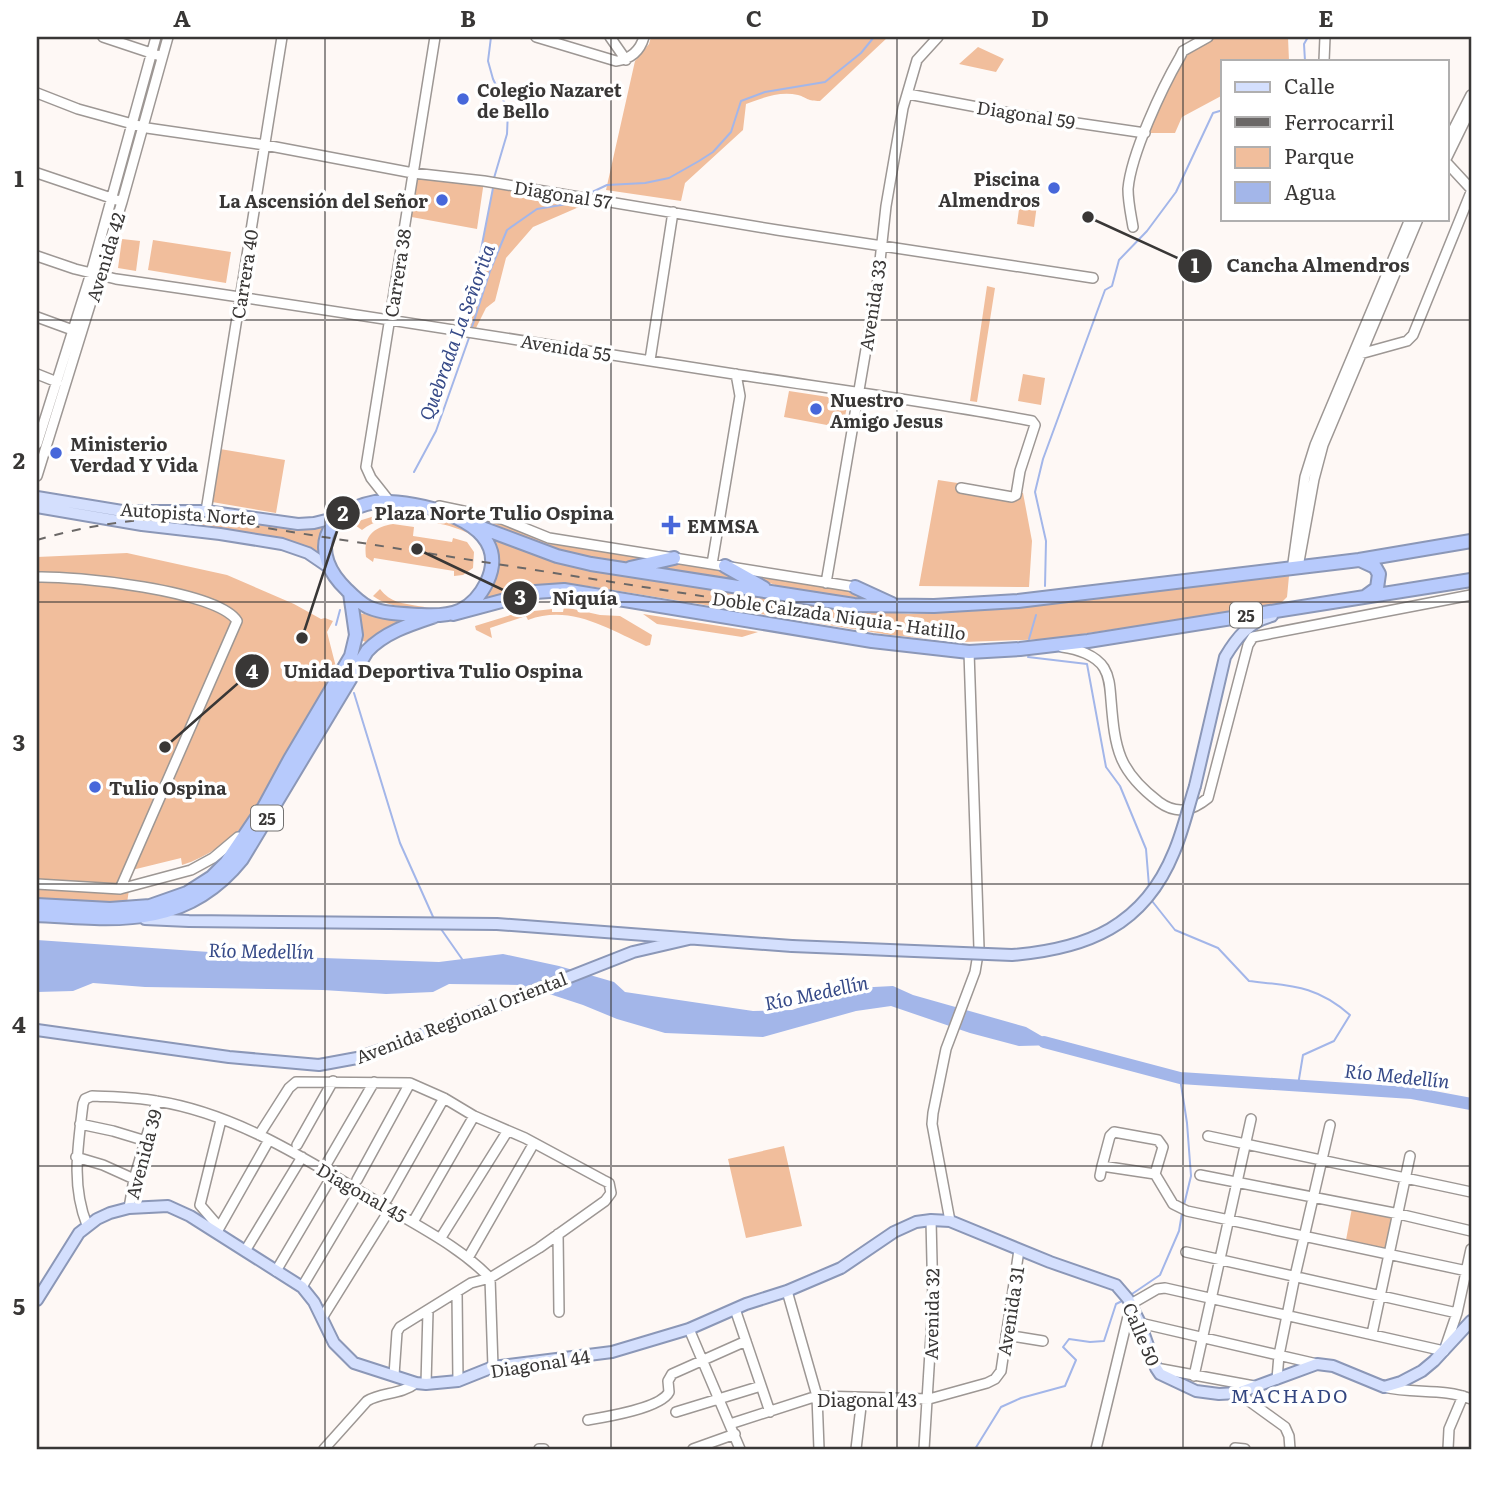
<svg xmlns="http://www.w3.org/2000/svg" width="1508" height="1486" font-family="Literata,serif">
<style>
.green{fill:#f1be9c}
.water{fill:#a3b6e9}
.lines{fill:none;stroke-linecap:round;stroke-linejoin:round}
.stream{stroke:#a3b6e9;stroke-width:2}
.river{stroke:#a3b6e9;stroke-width:12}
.minor-casing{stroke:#9d9794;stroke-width:12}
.major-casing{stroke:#8b97b7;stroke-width:14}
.highway-casing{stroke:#8b97b7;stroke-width:16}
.minor{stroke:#fff;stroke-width:9}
.major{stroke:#d4dffd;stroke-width:10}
.highway{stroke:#b7cafc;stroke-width:12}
.rail{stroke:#6b6867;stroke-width:2;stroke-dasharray:9 9;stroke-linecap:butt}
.major-bridge-casing{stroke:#8b97b7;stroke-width:14;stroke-linecap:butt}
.major-bridge{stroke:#d4dffd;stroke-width:10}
.grid{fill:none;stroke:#393736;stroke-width:2;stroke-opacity:0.55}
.poi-dot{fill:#4767da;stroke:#fff;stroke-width:2.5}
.labels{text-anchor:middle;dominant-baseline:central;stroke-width:7;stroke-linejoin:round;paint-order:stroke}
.shield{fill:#fff;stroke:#747372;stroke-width:2}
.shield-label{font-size:16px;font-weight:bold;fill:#393736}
.poi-label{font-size:18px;font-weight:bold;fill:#393736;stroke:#fff;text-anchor:start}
.street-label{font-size:18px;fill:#393736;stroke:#fff}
.water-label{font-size:19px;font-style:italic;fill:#364a88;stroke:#fff}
.neighbourhood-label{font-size:19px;letter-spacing:2px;fill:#334680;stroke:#fff}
.leader{fill:none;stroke:#393736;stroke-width:2.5}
.callout-dot{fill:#393736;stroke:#fff;stroke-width:2.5}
.mark-label{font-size:21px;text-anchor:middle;font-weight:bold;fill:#fff}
.callout-label{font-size:19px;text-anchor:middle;font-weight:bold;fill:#393736;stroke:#fff;stroke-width:7;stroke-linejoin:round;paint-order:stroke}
.neatline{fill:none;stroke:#393736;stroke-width:2.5}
.grid-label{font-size:23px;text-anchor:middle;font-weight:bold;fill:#393736}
</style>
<rect width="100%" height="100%" fill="#fef8f5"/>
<path class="green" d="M 651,37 L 888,37 L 820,101 C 807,101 808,98 798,95 C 779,91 763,98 746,104 L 743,130 L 685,183 L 681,201 L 606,190 L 635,61 L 649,44 Z
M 1212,37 L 1288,37 L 1289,61 L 1223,61 L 1223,95 L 1182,117 L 1175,133 L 1145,133 L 1184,51 Z
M 978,47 L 1004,59 L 996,72 L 959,64 Z
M 413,173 L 484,181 L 477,229 L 406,216 Z
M 494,183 L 584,198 L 579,207 L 533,227 L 506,258 L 495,301 L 486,308 L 476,328 L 467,326 Z
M 1021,194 L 1038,197 L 1034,227 L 1017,224 Z
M 122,239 L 140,241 L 136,271 L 118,268 Z
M 153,240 L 231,252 L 226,283 L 148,270 Z
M 987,286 L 995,288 L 977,402 L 970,401 Z
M 1023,374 L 1045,378 L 1041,405 L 1018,401 Z
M 789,391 L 848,400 L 843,428 L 784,417 Z
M 220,449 L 285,460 L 276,513 L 212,502 Z
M 938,480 L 1023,493 L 1032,541 L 1029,587 L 919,586 Z
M 43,501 L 253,519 L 332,519 L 325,530 L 318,553 L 279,539 L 157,524 Z
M 396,513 C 421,514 458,516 477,536 C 495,554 484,590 466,603 C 451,614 430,611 413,608 C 398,606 385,605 373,596 L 380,589 C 391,603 402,603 418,606 C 426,607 436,610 444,609 C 469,608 498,566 481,544 C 470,529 445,525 428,521 C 404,517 382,515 362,530 L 352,523 L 378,515 Z
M 466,516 L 495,520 L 546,542 L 654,560 C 596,575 520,535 466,516 Z
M 393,524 L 414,527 L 413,536 L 452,542 L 453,538 L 467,542 L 474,552 L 473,568 L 463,575 L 454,576 L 454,571 L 374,558 L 373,562 L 366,557 C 363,536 374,527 393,524 Z
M 493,536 L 538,554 L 852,610 L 909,614 L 975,611 L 1154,589 L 1289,576 L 1287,597 L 1279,605 L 1048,639 L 964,642 L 890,635 L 588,586 C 550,583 518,589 482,601 C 498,579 506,563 493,536 Z
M 127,553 L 227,575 L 294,604 L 321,619 L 325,618 L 333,621 L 327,632 L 337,671 L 248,822 C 228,841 208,857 182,865 L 181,858 L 132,870 L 127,903 L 37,898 L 37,557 Z
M 673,561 L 726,569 L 747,582 L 656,569 Z
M 747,573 L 849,590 L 881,602 C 836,600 787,594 747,573 Z
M 564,607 L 600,615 L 620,616 L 652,635 L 650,645 L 646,646 C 608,629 571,604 528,620 L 526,616 L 490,628 L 492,638 L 476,630 L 475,626 L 517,613 L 552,609 L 552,612 L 563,612 Z
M 359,613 L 409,623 L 370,644 L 361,640 Z
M 643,614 L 758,632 L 742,637 L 657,624 Z
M 784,1146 L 802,1226 L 746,1238 L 728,1159 Z
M 1352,1208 L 1395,1217 L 1387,1249 L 1346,1240 Z"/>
<path class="water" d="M 37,940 L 265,956 L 439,962 L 503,954 L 559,966 L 614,982 L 625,992 L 753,1011 L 792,1010 L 855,988 L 893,986 L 913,995 L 1026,1027 L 1057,1045 L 1019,1046 L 970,1033 L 891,1006 L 856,1011 L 763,1037 L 665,1033 L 617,1019 L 583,1005 L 522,985 L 449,984 L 433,992 L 386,994 L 323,990 L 145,987 L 93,983 L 73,991 L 37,992 Z"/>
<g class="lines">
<path class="stream" d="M 491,37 L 488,61 L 493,79 L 508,110 L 507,134 L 494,178
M 1305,61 L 1304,44 L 1308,37
M 588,194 L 607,185 L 645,183 L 669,178 L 699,161 L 713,152 L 731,132 L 741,101 L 765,92 L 825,82 L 861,53 L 874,37
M 480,301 L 478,265 L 493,188
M 471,330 L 490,271 L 507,230 L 537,209 L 567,204 L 574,201
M 414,472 L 436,431 L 470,335
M 1045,586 L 1046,541 L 1035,492 L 1043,459 L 1105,290 L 1112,286 L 1119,260 L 1147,231 L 1176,192 L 1213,113 L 1223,110
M 336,625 L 340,610
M 1029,639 L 1036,615
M 1028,657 L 1087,664 L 1106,767 L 1120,786 L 1146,849 L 1149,886
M 354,693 L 400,843 L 434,919
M 1152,901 L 1175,930 L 1218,948 L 1249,981 C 1291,986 1316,985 1350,1015 L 1334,1041 L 1303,1055 L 1298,1085
M 441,929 L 462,959
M 1180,1078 L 1187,1123 L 1191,1176 L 1184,1205
M 1129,1296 L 1160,1275 L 1179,1231 L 1182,1213
M 975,1449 L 1001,1407 L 1021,1398 L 1065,1386 L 1076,1360 L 1063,1347 L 1069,1339 L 1090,1342 L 1104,1341 L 1116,1304 L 1122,1301"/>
<path class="river" d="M 1044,1042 L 1180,1078 L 1412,1093 L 1471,1104"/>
<g class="minor-casing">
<path id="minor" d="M 103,37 L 157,55
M 536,37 L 616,61 C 631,59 640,51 644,37
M 610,37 L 626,60
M 1324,61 L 1325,37
M 37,93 L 78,109 L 147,128 L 265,145 L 413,173 L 484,181 L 777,230 L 1093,278
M 908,94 L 1009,113 L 1145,133
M 1447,142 L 1471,95
M 1447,157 L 1471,108
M 1447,163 L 1471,189
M 37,173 L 117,200
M 1133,227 C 1131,215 1128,202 1128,189 C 1131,154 1162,88 1180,57 L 1183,51 L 1208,37
M 37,256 L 75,269 L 116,279 C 322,308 528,342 734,374 C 833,389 933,402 1032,421 L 1035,425 L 1020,471 L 1016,495 L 1012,497 L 961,488
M 37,317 L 78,332
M 1360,354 L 1407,341 L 1413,335 L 1471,192
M 650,360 L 673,212
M 37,374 L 57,382
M 37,444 L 91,273 L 156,37
M 37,476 L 122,202 L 168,37
M 390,502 L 371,478 L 366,467 L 435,37
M 439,506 L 502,519 L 549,538 L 855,587
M 206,511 L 282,37
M 1293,563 L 1305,477 L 1315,445 L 1410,219
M 712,564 L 740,396 L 736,374
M 1298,567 L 1314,479 L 1323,445 L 1418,219
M 37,577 C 74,576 217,590 237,621 L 120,889
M 826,583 L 878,279 L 886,206 L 903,108 L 917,60 L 938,37
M 1062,647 C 1077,649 1096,655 1104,668 C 1110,678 1110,689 1111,700 C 1115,749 1118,771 1159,802 C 1177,815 1192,811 1208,798 L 1248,645 L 1253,637 L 1471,595
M 37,884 L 120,889 L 191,870 L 213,858 L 238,837
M 80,1124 L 113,1131 L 146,1141
M 1208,1136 L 1471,1192
M 297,1145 L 333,1081
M 76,1157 L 103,1165 L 134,1179
M 327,1163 L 374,1082
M 1102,1166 L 1110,1136 L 1114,1132 L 1158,1140 L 1163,1147 L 1155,1174 L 1173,1204 L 1187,1211 L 1467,1271
M 1200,1175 L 1399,1214 L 1471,1231
M 1100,1176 L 1102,1166 L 1155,1174
M 357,1180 L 410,1083
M 387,1199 L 444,1098
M 129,1208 L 134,1179 L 157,1101
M 950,1221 L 932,1124 L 933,1113 L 946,1049 L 975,972 L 979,948 L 969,652
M 413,1222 L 474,1116
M 87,1225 C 71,1185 78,1146 83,1104 L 85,1099 L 92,1096 C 113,1097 135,1097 156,1101 C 241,1114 316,1166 388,1208 C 423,1229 461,1248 490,1278 L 539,1248 L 605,1201 L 611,1193 L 609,1183 L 603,1180 L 525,1138 L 474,1116 L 444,1098 L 410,1083 L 296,1082 L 289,1088 L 259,1135
M 219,1227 L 200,1205 L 221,1120
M 218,1230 L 269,1140
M 558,1234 L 559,1312
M 440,1239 L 507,1132
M 245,1251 L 302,1157
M 1186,1252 L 1457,1313
M 468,1258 L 534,1143
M 276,1271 L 332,1176
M 302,1287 L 359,1191
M 787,1291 L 817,1396 L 819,1449
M 457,1293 L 458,1381
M 735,1309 L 770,1412
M 322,1318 L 390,1209
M 1140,1323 L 1317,1364
M 689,1329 L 740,1449
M 1372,1334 L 1410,1156
M 1006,1335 L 1043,1341
M 1156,1368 L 1254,1386
M 394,1375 L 397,1332 L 400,1327 L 471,1283 L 490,1278 L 493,1367
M 1194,1376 L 1251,1119
M 1277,1379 L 1279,1355 L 1295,1276 L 1330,1125
M 426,1384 L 428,1311
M 1384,1387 C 1414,1394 1443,1388 1471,1399
M 1238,1393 L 1285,1427 L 1289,1436 L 1290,1449
M 676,1412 L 761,1386
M 588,1420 C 606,1417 661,1408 669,1392 L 668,1381 L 672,1374 L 746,1341
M 730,1424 L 817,1396 L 929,1399 L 987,1383 L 995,1379 L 1001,1371 L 1019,1250
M 1235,1448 L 1245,1449
M 324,1449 L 367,1401 C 382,1392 401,1395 416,1383
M 539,1449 L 544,1449
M 693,1449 L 735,1434
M 856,1449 L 862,1398
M 924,1449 L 933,1303 L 931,1220
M 1096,1449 L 1131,1304 L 1157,1289 L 1165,1288 L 1444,1351 L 1457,1313 L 1471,1249
M 1448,1449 L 1449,1429 L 1463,1396"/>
</g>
<g class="major-casing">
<path id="major" d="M 37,497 L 122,511 L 206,511 L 298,524 L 314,523 L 338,517
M 37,507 L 142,525 L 220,534 L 282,544 L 308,553 L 330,568
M 1195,786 L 1225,657 C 1237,637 1249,622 1272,616
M 145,919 L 189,921 L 497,924 L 792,946
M 37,1030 L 229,1057 L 319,1065 L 357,1058 L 409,1040 L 633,952 L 689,939
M 37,1300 L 79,1233 L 97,1219 L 110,1213 L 129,1208 L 168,1206 L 190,1216 L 302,1287 L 314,1302 L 334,1343 L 354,1363 L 416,1383 L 426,1384 L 458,1381 L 493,1367 L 612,1352 L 689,1329 L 746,1304 L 787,1291 L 841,1268 L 894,1232 L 916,1222 L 931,1220 L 950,1221 L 1050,1262 L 1116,1285 L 1128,1299 L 1140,1323 L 1156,1368 L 1160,1374 L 1196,1391 L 1219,1394 L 1238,1393 L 1317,1364 L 1333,1366 L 1384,1387 L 1401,1382 L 1422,1371 L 1434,1361 L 1471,1321"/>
</g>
<g class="highway-casing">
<path id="highway" d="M 375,502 C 417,500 516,520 487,582 C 472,612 452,617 421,615 C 404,614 384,614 368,607 C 360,603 353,596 347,590 C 308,553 323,512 375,502 Z
M 466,522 L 557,556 L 591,564 L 854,605 L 934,606 L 1018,601 L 1359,560 L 1471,541
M 1362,561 L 1375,567 L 1379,574 L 1377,588 L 1366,596
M 725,566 L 764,588
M 630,568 L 674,558
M 855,587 L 892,604
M 453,614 L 535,592 L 564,590 L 872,641 L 969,652 L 1020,649 L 1088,641 L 1471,580
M 37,905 L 110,909 L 150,906 L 187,893 L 212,877 L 226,863 L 264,807 L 290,759 L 351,656 L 356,635 L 350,593
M 37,915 C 117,920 186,929 242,859 L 367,651 C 385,632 411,624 435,616"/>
</g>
<use href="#minor" class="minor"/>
<use href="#major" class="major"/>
<use href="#highway" class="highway"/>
<path class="rail" d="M 37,540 C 96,523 154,515 215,520 L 772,607"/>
<g class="major-bridge-casing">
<path id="major-bridge" d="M 792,946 L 1012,955 C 1087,949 1144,926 1174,852 C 1183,831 1188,808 1195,786"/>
</g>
<use href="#major-bridge" class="major-bridge"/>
</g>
<path class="grid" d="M 325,37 L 325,1449M 611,37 L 611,1449M 897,37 L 897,1449M 1183,37 L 1183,1449M 37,320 L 1471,320M 37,602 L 1471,602M 37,884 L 1471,884M 37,1166 L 1471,1166"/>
<g class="poi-dot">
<circle cx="463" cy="99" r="7"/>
<circle cx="1054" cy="188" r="7"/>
<circle cx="442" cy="200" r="7"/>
<circle cx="816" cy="409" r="7"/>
<circle cx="56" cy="453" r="7"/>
<path d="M667.5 514.5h7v7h7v7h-7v7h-7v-7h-7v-7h7z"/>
<circle cx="95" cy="787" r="7"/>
</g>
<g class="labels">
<g class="shield">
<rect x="1230" y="602.5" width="32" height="25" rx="5"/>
<rect x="251" y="805.5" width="32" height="25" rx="5"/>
</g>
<g class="shield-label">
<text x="1246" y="615">25</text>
<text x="267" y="818">25</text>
</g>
<g class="poi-label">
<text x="477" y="89">Colegio Nazaret<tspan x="477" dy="21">de Bello</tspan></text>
<text x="1040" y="178" text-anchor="end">Piscina<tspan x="1040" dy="21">Almendros</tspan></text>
<text x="428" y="200" text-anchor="end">La Ascensión del Señor</text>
<text x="830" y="399">Nuestro<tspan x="830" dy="21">Amigo Jesus</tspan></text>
<text x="70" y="443">Ministerio<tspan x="70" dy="21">Verdad Y Vida</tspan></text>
<text x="687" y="525">EMMSA</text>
<text x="109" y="787">Tulio Ospina</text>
</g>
<g class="street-label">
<text transform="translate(1026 114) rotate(9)">Diagonal 59</text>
<text transform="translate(563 194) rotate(9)">Diagonal 57</text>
<text transform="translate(105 257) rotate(-73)">Avenida 42</text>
<text transform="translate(397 273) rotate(-81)">Carrera 38</text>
<text transform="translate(244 274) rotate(-81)">Carrera 40</text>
<text transform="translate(872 305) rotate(-81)">Avenida 33</text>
<text transform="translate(566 347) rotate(9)">Avenida 55</text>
<text transform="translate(188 513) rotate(4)">Autopista Norte</text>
<text transform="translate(839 615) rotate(8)">Doble Calzada Niquia - Hatillo</text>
<text transform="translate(461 1017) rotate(-21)">Avenida Regional Oriental</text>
<text transform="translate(143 1154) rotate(-75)">Avenida 39</text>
<text transform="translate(362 1192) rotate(30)">Diagonal 45</text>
<text transform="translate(1010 1311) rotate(-81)">Avenida 31</text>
<text transform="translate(931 1314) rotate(-89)">Avenida 32</text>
<text transform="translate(1142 1334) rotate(67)">Calle 50</text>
<text transform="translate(540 1363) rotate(-9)">Diagonal 44</text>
<text x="867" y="1399">Diagonal 43</text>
</g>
<g class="water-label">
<text transform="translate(456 332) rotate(-70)">Quebrada La Señorita</text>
<text transform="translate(261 950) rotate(1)">Río Medellín</text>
<text transform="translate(816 992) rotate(-12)">Río Medellín</text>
<text transform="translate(1397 1075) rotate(6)">Río Medellín</text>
</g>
<g class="neighbourhood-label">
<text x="1290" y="1395">MACHADO</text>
</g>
</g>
<path class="leader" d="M1088 217L1195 266M302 638L343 513M417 549L520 598M165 747L252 671"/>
<g class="callout-dot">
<circle cx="1088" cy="217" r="7"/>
<circle cx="302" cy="638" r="7"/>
<circle cx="417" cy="549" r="7"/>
<circle cx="165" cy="747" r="7"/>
<circle cx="1195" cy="266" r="18"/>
<circle cx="343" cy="513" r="18"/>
<circle cx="520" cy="598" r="18"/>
<circle cx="252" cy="671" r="18"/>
</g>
<g class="mark-label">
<text x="1195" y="273">1</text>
<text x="343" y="521">2</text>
<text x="520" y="605">3</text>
<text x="252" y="679">4</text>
</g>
<g class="callout-label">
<text x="1318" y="272">Cancha Almendros</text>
<text x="494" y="520">Plaza Norte Tulio Ospina</text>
<text x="585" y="605">Niquía</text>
<text x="433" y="678">Unidad Deportiva Tulio Ospina</text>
</g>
<rect width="1508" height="1486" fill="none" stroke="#ffffff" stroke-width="77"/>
<rect x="1221" y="60" width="228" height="161" fill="#ffffff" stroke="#b0afaf" stroke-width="2"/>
<rect x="1235" y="82" width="35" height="10" fill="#d4dffd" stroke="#b0afaf" stroke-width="2"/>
<text x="1284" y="94" font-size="21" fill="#393736">Calle</text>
<rect x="1235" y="117" width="35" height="10" fill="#6b6867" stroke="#b0afaf" stroke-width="2"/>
<text x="1284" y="130" font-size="21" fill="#393736">Ferrocarril</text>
<rect x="1235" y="147" width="35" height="21" fill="#f1be9c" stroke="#b0afaf" stroke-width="2"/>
<text x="1284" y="164" font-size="21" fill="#393736">Parque</text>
<rect x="1235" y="182" width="35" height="21" fill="#a3b6e9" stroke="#b0afaf" stroke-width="2"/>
<text x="1284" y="200" font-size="21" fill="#393736">Agua</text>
<rect x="38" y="38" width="1432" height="1410" class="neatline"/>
<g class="grid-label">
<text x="182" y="27">A</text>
<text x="468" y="27">B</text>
<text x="754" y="27">C</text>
<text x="1040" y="27">D</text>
<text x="1326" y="27">E</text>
<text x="19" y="187">1</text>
<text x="19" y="469">2</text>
<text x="19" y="751">3</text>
<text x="19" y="1033">4</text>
<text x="19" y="1315">5</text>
</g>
</svg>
